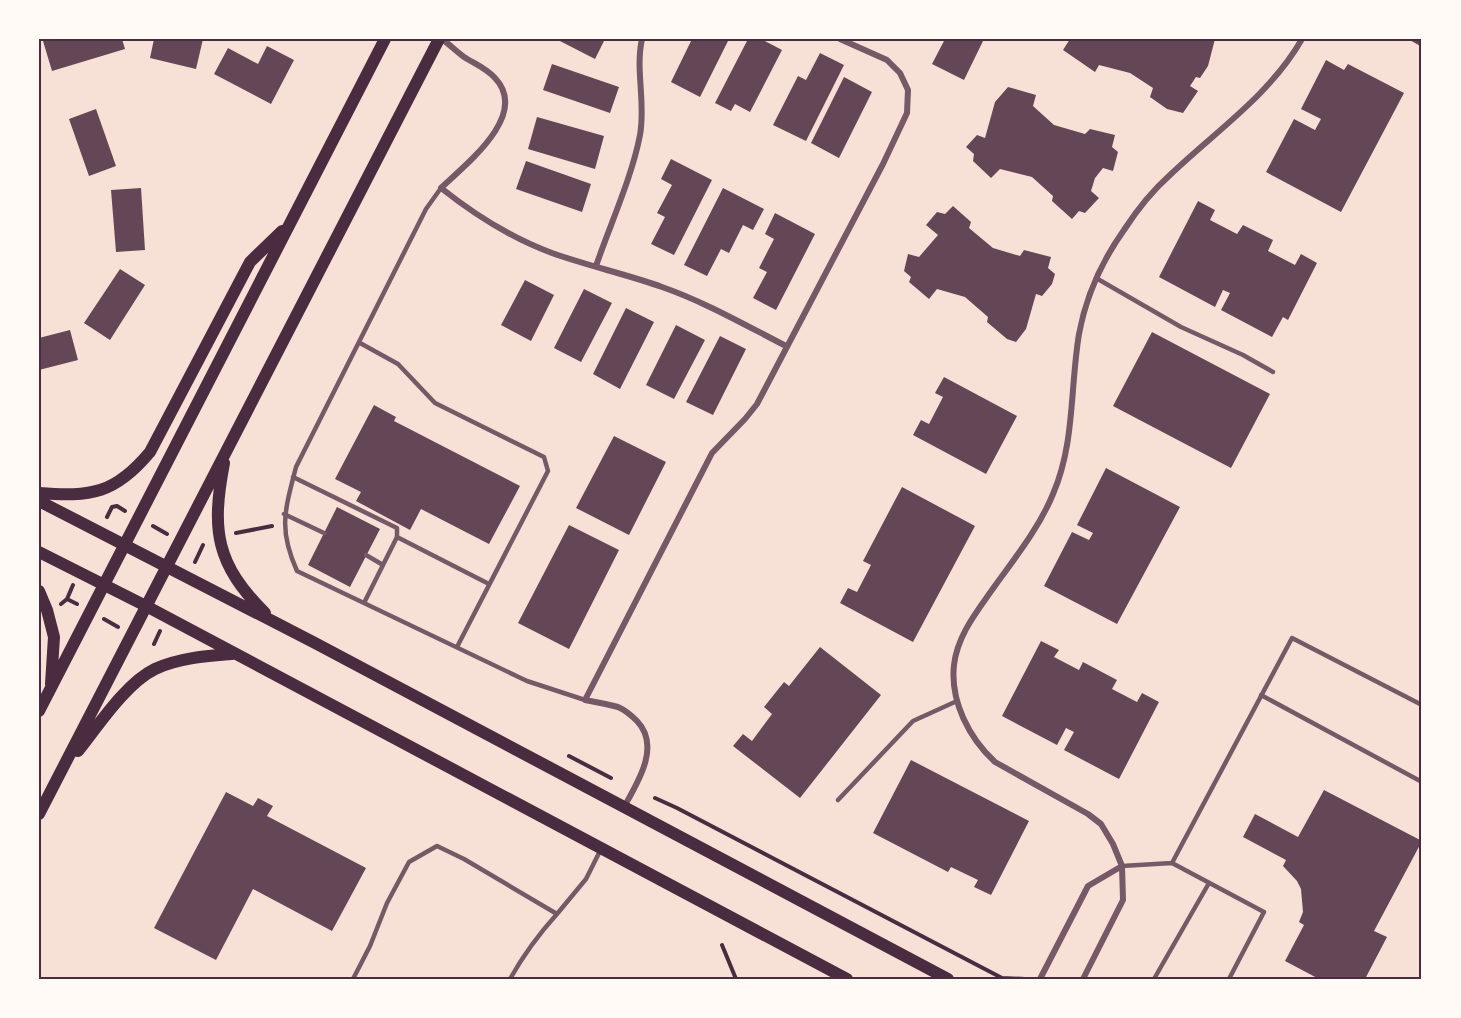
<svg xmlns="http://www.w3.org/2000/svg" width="1461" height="1018" font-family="'Asap Condensed',sans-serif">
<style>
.building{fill:#644757}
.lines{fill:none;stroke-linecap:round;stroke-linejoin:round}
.path{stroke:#4a2c40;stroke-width:4}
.service{stroke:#755966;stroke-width:4.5}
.minor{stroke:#755966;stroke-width:6}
.secondary{stroke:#4a2c40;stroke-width:12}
.neatline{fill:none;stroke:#4a2c40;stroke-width:2}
</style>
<rect width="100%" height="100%" fill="#f7e1d7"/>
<path class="building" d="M 49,39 L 122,39 L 125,49 L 52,71 L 43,41 Z
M 154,39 L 203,39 L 196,69 L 150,58 Z
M 556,39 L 605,39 L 595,59 Z
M 692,39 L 729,39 L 700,97 L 671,82 Z
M 748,39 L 761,39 L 782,50 L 750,112 L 735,104 L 731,111 L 715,103 Z
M 945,39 L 984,39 L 964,80 L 932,64 Z
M 1070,39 L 1215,39 L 1208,66 L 1200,78 L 1196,77 L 1190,86 L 1198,91 L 1183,113 L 1167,109 L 1150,97 L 1153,88 L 1130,73 L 1099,65 L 1095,72 L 1063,50 Z
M 1408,39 L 1422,39 L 1422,47 Z
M 267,46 L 294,60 L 271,104 L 214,74 L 228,48 L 258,64 Z
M 820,53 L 844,65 L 806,141 L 773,125 L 798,76 L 806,80 Z
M 1326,60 L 1344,70 L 1348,64 L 1404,93 L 1341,212 L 1266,172 L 1294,119 L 1315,130 L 1321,119 L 1301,109 Z
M 552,64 L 619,87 L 610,113 L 543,90 Z
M 844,77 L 872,92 L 839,158 L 811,143 Z
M 1008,87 L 1036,95 L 1033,106 L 1054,125 L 1085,134 L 1090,129 L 1115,135 L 1112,147 L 1118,152 L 1113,171 L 1103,168 L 1095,178 L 1091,191 L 1099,198 L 1085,213 L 1079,211 L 1072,219 L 1052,201 L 1053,196 L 1032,177 L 1000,169 L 991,178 L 973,161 L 974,154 L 966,147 L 977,135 L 985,138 L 995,102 Z
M 96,109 L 116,166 L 89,176 L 69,119 Z
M 537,117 L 604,136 L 595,169 L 528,149 Z
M 671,159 L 712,180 L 674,255 L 651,244 L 665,217 L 657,213 L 672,185 L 661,179 Z
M 526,161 L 591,184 L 582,212 L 516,189 Z
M 141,188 L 145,250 L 116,252 L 111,190 Z
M 723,188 L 764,209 L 753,230 L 743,225 L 729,253 L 721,249 L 707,276 L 684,265 Z
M 1198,201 L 1215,210 L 1210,220 L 1237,234 L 1243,225 L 1273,240 L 1268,251 L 1295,265 L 1301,254 L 1317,263 L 1288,320 L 1283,317 L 1272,337 L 1221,310 L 1230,293 L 1223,290 L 1215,307 L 1159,277 Z
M 953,206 L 971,222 L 969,228 L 993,248 L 1020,256 L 1024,250 L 1051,257 L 1048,268 L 1055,274 L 1052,284 L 1042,296 L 1036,294 L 1026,329 L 1016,342 L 1007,339 L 987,322 L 988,317 L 965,297 L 937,289 L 929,299 L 909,282 L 911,277 L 904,271 L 908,254 L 919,257 L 938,235 L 926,225 L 937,212 L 945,214 Z
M 775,213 L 815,234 L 776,310 L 753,298 L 767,272 L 759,268 L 774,239 L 765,234 Z
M 120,269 L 145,285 L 110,340 L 84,323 Z
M 525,280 L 554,295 L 531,341 L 501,325 Z
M 584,289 L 612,303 L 581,362 L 554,348 Z
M 626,308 L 654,322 L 620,389 L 593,374 Z
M 676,325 L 705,340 L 674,399 L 646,385 Z
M 70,330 L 78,360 L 39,370 L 39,338 Z
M 1152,332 L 1270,394 L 1231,468 L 1113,406 Z
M 720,336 L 746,349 L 713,415 L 686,402 Z
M 944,377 L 1017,416 L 986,474 L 913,435 L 921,420 L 929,424 L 943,397 L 935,393 Z
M 374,405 L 396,417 L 394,421 L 520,486 L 489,544 L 421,509 L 410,530 L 356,501 L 361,492 L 335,479 Z
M 614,436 L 666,462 L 629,535 L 576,508 Z
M 1106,468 L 1180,507 L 1117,624 L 1044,586 L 1072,532 L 1089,540 L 1093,533 L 1077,525 Z
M 902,487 L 975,526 L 913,642 L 840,603 L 848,588 L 857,592 L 871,565 L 863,561 Z
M 337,507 L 380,529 L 350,587 L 308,565 Z
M 569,525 L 619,550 L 569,649 L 518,623 Z
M 1041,641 L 1059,650 L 1054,657 L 1079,670 L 1083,662 L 1117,680 L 1112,689 L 1137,702 L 1142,693 L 1159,702 L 1119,779 L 1064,750 L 1074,732 L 1066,728 L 1057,745 L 1002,716 Z
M 820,647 L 881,695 L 800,798 L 733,746 L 743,734 L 752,741 L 772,714 L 764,707 L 784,682 L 789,686 Z
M 911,760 L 1029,821 L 991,895 L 974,887 L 978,880 L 951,867 L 948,872 L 873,833 Z
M 1324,790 L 1422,841 L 1374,931 L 1387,937 L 1365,979 L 1319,979 L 1285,961 L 1304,925 L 1299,922 L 1303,912 L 1301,889 L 1297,881 L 1283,866 L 1286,860 L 1243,837 L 1255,814 L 1298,837 Z
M 226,792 L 253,806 L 258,798 L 273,806 L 267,816 L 366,868 L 332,931 L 253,889 L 216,960 L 154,928 Z"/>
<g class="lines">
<path class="path" d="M 112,507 L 117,506 L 125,511
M 107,517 L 112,507
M 153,526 L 167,534
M 236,533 L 272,526
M 195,562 L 203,545
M 67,599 L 77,604
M 61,604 L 67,599 L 73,585
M 104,619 L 118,627
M 154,644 L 160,631
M 569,756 L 611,778
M 655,798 L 677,808 L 1002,978 L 1025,979
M 722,945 L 736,979"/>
<path class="service" d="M 441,188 L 426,209 L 296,467 C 285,510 278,529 297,571 L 527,681 L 585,700
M 1096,278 L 1181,327 L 1243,355 L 1273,372
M 360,343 L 398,364 L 435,403 L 544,457 L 548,471 L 457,647
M 293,477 L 397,528 L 397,537
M 284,514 L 324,533
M 366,555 L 383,565
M 364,603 L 397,537 L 489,584
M 1261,695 L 1422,782
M 838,800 L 913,721 L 957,701
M 1172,863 L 1292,638 L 1422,705
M 1122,866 L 1172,863 L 1264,912 L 1229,979
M 353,979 L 370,946 L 387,903 L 409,862 L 437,846 L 464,859 L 557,914 L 586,879 L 600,851
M 510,979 C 524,954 538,935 557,914
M 1154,979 L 1209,883"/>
<path class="minor" d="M 442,39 C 450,45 457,52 464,57 C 475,64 486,68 495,78 C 530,115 466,164 441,188 C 475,215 511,238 552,253 C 588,266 626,274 662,287 C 705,302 745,325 786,346
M 596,266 C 610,225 632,177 640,135 C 646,103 635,70 642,39
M 624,807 C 638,782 661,746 637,721 C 631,715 625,710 618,707 C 607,704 596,702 585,700 L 712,453 L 745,419 L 757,404 L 883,164 L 907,113 L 908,90 L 900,73 L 887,60 L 840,39
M 1040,979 L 1088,886 L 1122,866
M 1083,979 L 1123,900 L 1122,866 L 1113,844 L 1101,824 L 1088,814 L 995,762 C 969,738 950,701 954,665 C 957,639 972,618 987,597 C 1010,564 1038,531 1053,494 C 1075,443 1070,388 1079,334 C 1086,296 1102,261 1124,230 C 1137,210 1152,191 1170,175 C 1216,131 1270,95 1302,39"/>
<path class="secondary" d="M 224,463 C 211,531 216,564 265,613
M 39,493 C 91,497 115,494 150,452 L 250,262 L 282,231
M 39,501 L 315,643 L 948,979
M 39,552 L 146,606 L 847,979
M 39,591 L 47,610 L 54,637 L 51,684
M 39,711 L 385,39
M 78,751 C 98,726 126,683 155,669 C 179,658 206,656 232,654
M 39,814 L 439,39"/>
</g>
<rect width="1461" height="1018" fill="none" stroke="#fffaf5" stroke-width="81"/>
<rect x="40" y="40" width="1380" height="938" class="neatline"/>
</svg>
